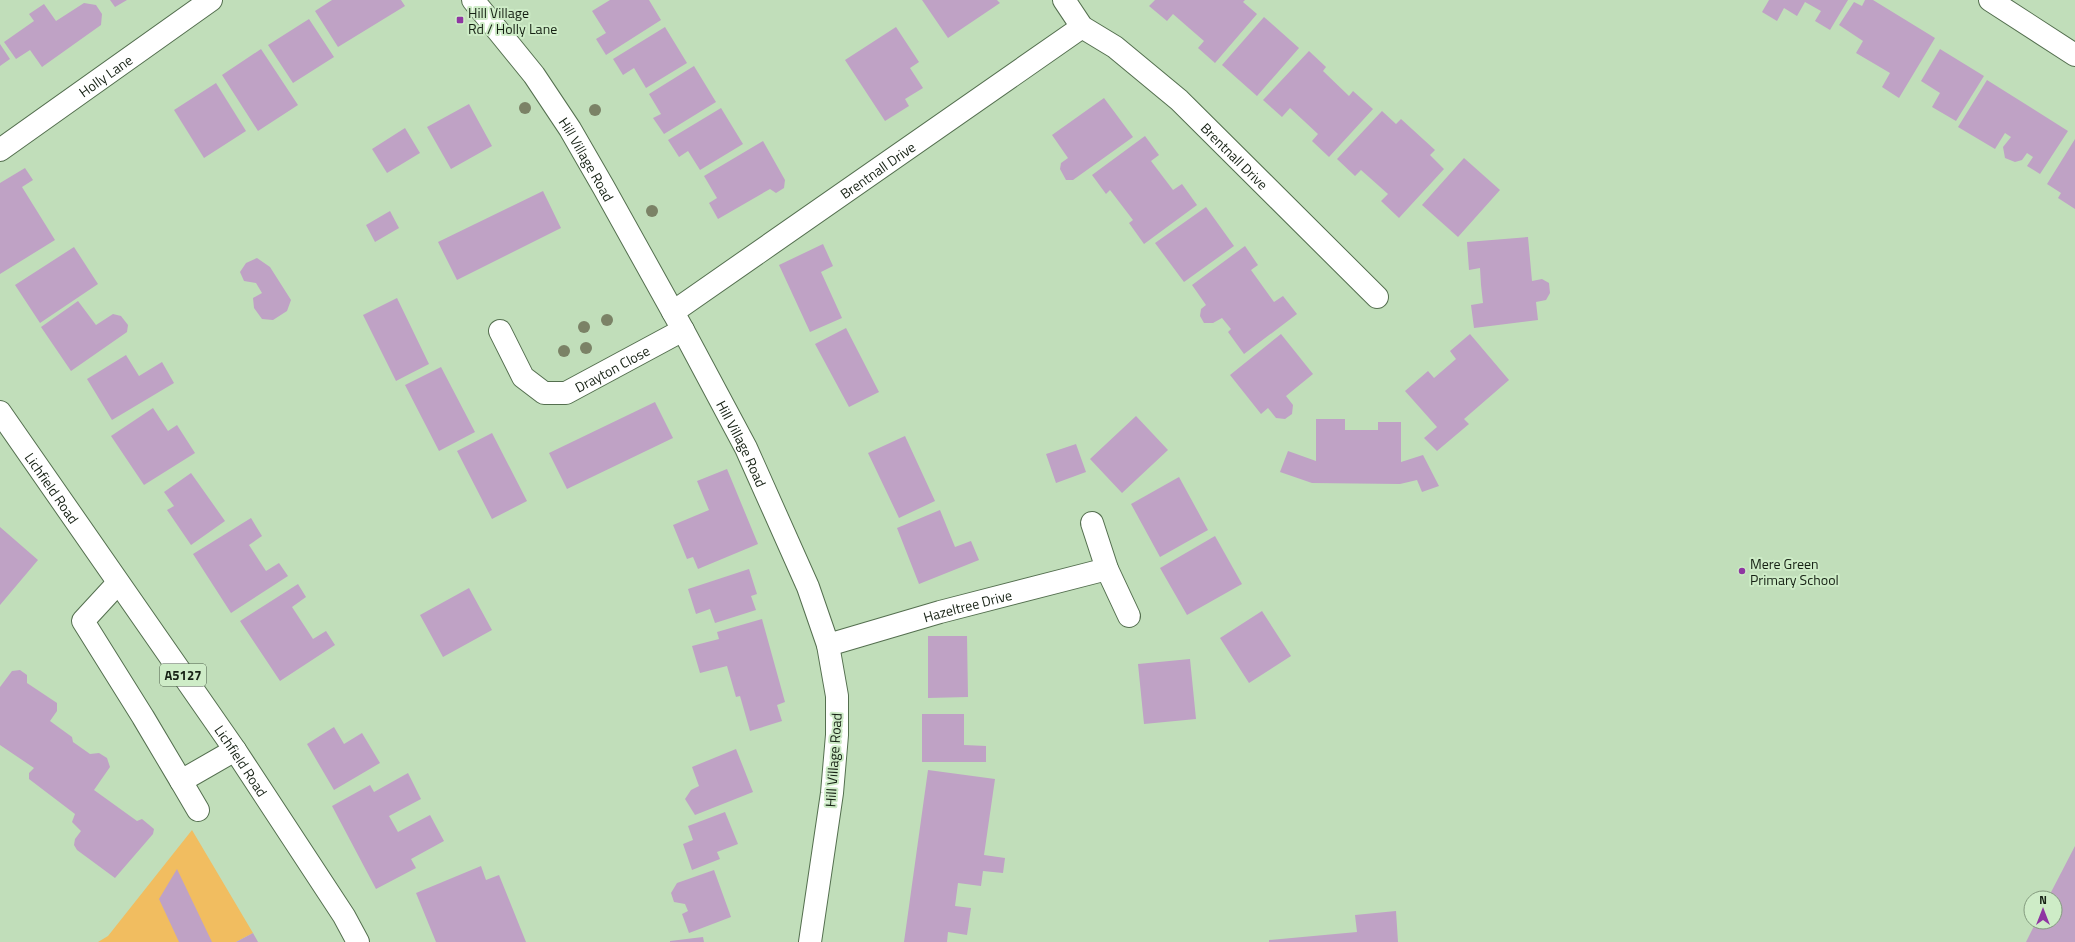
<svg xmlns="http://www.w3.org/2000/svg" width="2075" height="942" font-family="'Titillium Web',sans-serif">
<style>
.green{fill:#f1bd60}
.building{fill:#bfa2c5}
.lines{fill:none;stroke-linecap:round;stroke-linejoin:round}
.minor-casing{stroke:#546f4f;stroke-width:24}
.major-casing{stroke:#546f4f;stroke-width:24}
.minor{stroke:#fff;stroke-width:22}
.major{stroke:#fff;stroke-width:22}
.tree{fill:#7b8266}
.poi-dot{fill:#8f36a2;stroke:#ceecc7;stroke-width:1.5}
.labels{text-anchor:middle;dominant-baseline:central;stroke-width:4;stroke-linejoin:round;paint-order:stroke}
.shield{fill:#ceecc7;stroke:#4d5e4a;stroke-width:1}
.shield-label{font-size:13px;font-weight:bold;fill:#162114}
.poi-label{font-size:14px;fill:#162114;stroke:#ceecc7;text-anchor:start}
.street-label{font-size:14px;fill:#162114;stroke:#ceecc7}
</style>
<rect width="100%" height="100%" fill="#c1deba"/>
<path class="green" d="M 192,830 L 253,933 L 236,942 L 98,942 L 108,936 Z"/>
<path class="building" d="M 110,0 L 127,0 L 115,7 Z
M 332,0 L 401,0 L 405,6 L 338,47 L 315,11 Z
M 610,0 L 649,0 L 661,20 L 606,55 L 596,39 L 606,33 L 592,11 Z
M 922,0 L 997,0 L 1000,3 L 948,38 Z
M 1155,0 L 1245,0 L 1243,2 L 1257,14 L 1215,63 L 1198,48 L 1204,41 L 1189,28 L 1173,14 L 1167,21 L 1149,6 Z
M 1769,0 L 1848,0 L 1830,30 L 1815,21 L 1821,11 L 1805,2 L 1797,16 L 1784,8 L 1777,21 L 1762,12 Z
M 1865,0 L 1873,0 L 1935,38 L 1899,98 L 1882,87 L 1890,73 L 1856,53 L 1863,41 L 1839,25 L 1854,2 L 1862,6 Z
M 84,3 L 96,5 L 102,14 L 101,25 L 42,67 L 30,50 L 16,59 L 4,42 L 34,21 L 29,14 L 44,4 L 56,21 Z
M 1264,17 L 1299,48 L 1257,96 L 1222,65 Z
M 309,19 L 334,57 L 293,83 L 268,45 Z
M 665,27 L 687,63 L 646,88 L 634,68 L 623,75 L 613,59 Z
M 896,27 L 919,62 L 910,68 L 923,88 L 905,99 L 909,106 L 885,121 L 845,60 Z
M 0,44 L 10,59 L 0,66 Z
M 261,49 L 298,105 L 258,131 L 222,75 Z
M 1940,49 L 1984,76 L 1956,121 L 1932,107 L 1940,93 L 1921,81 Z
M 1309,51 L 1326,67 L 1323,71 L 1349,96 L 1353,91 L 1373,109 L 1329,157 L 1312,141 L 1318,134 L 1290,108 L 1282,117 L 1263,100 Z
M 694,66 L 716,102 L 664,134 L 653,118 L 661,114 L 649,94 Z
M 1987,80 L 2068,131 L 2040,174 L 2027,166 L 2033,157 L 2027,153 L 2022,160 L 2015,162 L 2005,158 L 2003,147 L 2011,137 L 2005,133 L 1995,149 L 1958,127 Z
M 216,83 L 246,131 L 204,158 L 174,110 Z
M 1104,98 L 1133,137 L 1073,180 L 1066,180 L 1060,169 L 1061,163 L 1068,158 L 1052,135 Z
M 469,104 L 492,146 L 451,169 L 427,127 Z
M 721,108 L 743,144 L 700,170 L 688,151 L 679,157 L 668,140 Z
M 1382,111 L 1396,124 L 1401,119 L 1435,150 L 1430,155 L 1444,169 L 1399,218 L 1381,201 L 1388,194 L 1361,170 L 1355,176 L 1337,159 Z
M 405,128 L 420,153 L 387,173 L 372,149 Z
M 1145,136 L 1159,155 L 1151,161 L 1173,190 L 1182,184 L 1197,205 L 1144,244 L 1129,223 L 1133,220 L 1110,190 L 1106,194 L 1092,175 Z
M 2075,139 L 2075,209 L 2058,198 L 2061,193 L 2047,184 Z
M 763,141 L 785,180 L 784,188 L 776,193 L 770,189 L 718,219 L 709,203 L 717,198 L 704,176 Z
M 1464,158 L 1500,190 L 1458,237 L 1422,205 Z
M 25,168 L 33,180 L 22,187 L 55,240 L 0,274 L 0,183 Z
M 543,191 L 561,228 L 457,280 L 438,242 Z
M 1206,207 L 1234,246 L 1184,282 L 1155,243 Z
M 390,211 L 399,228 L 375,242 L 366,225 Z
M 1528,237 L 1532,281 L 1542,279 L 1549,283 L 1550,293 L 1546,300 L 1536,302 L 1538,320 L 1474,328 L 1471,305 L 1483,303 L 1481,285 L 1480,268 L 1469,270 L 1467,242 Z
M 823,244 L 833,266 L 821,272 L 842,318 L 810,332 L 779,265 Z
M 1245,246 L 1258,265 L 1251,270 L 1274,302 L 1283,296 L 1297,314 L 1244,354 L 1228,332 L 1231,329 L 1222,318 L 1213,323 L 1204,323 L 1200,316 L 1201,309 L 1206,305 L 1192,285 Z
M 74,247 L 98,284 L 40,323 L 15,285 Z
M 257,258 L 270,267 L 291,300 L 287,311 L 273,320 L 262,319 L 254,308 L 253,298 L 262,293 L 256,283 L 244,281 L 240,272 L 246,263 Z
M 397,298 L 429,364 L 396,381 L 363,315 Z
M 78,301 L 96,325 L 113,314 L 121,316 L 128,325 L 127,332 L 71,371 L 41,327 Z
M 846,328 L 879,392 L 849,407 L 815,344 Z
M 1281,334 L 1313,374 L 1286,396 L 1293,405 L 1292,414 L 1285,419 L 1276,418 L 1268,408 L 1261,414 L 1230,375 Z
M 1470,334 L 1509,380 L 1464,419 L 1469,424 L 1437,451 L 1424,438 L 1437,427 L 1405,391 L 1428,371 L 1434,378 L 1456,359 L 1450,351 Z
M 126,355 L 139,376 L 162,362 L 174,383 L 112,420 L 87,379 Z
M 441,367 L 475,432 L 439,451 L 405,385 Z
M 655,402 L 673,438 L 567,489 L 549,453 Z
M 153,408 L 168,431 L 177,425 L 195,453 L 144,485 L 111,436 Z
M 1136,416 L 1168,450 L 1122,493 L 1090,459 Z
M 1316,419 L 1345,419 L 1345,430 L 1378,430 L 1378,422 L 1401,422 L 1401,462 L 1423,455 L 1439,486 L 1422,492 L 1417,480 L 1400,484 L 1312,483 L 1280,472 L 1288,451 L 1316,461 Z
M 492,433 L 527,501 L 492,519 L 457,451 Z
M 905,436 L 935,501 L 899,518 L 868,453 Z
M 1076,444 L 1086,472 L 1056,483 L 1046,454 Z
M 727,469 L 758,544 L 698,569 L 693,557 L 687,559 L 673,525 L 709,510 L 697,481 Z
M 191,473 L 225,521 L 191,545 L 167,510 L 174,506 L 164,492 Z
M 1179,477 L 1208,530 L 1160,557 L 1131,504 Z
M 940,510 L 955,547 L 971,541 L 979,560 L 919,584 L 897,528 Z
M 251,518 L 262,536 L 249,545 L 266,571 L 279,563 L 288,576 L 231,613 L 193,554 Z
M 0,527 L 38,560 L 0,605 Z
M 1215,536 L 1242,584 L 1187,615 L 1160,568 Z
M 749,569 L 757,594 L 751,596 L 756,610 L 715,623 L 710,609 L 696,614 L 688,589 Z
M 298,584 L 306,597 L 292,607 L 313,639 L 326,631 L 335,645 L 280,681 L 240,621 Z
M 469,588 L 492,630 L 443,657 L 420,615 Z
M 1262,611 L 1291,656 L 1249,683 L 1220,638 Z
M 762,619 L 785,702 L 777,705 L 782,721 L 750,731 L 740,696 L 736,697 L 727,666 L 700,673 L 692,646 L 719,639 L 717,632 Z
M 928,636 L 967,636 L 968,697 L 928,698 Z
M 1190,659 L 1196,719 L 1144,724 L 1138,664 Z
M 20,670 L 27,675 L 27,683 L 57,703 L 57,711 L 50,721 L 72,737 L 73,742 L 90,754 L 99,753 L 107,758 L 110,767 L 94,790 L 137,821 L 142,819 L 154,829 L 153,834 L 115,878 L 77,850 L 74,845 L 75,839 L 81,831 L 72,822 L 75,814 L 29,779 L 29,773 L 34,768 L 0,745 L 0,687 L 12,671 Z
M 922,714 L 964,714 L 964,745 L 986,746 L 986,762 L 922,762 Z
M 334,727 L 344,744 L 362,733 L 380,763 L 334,790 L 307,744 Z
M 736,749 L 753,792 L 695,815 L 685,799 L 691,790 L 699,786 L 692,767 Z
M 928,770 L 995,779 L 984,855 L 1005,858 L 1003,873 L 983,871 L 981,886 L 958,883 L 955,906 L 971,908 L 967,935 L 948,932 L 947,942 L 904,942 Z
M 408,773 L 421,799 L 389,816 L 398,832 L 430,815 L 444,841 L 411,859 L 416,868 L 376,889 L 332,806 L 370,785 L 374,792 Z
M 725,812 L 738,844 L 717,852 L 720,859 L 692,870 L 683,844 L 693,840 L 688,826 Z
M 2075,846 L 2075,942 L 2026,942 L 2036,922 L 2055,922 L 2055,898 L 2048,898 Z
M 481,866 L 486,880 L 499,875 L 526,942 L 436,942 L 416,893 Z
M 177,869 L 212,942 L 179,942 L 159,899 Z
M 714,870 L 731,917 L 689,933 L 682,914 L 688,911 L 685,904 L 674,902 L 671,893 L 677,883 Z
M 1396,911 L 1398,942 L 1269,942 L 1269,940 L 1357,932 L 1355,915 Z
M 253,933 L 258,942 L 236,942 Z
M 703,937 L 704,942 L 670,942 L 670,941 Z"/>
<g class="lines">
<g class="minor-casing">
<g id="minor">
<path id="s1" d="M 473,0 L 534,75 L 570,129 L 604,188 L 683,330 L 746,448 L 808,587 L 828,645 L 837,696 L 837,735 L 832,793 L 810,942"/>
<path id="s2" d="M 1064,0 L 1082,27 L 1115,47 L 1179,100 L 1377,297"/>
<path d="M 1990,0 L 2075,55"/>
<path id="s3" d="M 0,150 L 211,0"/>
<path id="s4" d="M 673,312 L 1082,27"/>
<path id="s5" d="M 500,331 L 523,377 L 544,393 L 566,393 L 683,330"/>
<path d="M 1092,523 L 1107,569 L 1129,616"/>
<path d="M 118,583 L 83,621 L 143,717 L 181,781"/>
<path id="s6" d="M 828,645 L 940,612 L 1107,569"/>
<path d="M 198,810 L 181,781 L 235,750"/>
</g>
</g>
<g class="major-casing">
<g id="major">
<path id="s7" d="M 0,412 L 235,750 L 344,916 L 358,942"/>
</g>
</g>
<use href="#minor" class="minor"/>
<use href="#major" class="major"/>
</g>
<g class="tree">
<circle cx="525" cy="108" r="6"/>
<circle cx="595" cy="110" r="6"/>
<circle cx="652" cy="211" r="6"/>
<circle cx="607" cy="320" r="6"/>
<circle cx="584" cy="327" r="6"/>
<circle cx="586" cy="348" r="6"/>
<circle cx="564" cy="351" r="6"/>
</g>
<g class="poi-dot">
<rect x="456" y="16" width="8" height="8" rx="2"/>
<circle cx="1742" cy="571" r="4"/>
</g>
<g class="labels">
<rect class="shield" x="160" y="664" width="46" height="22" rx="3"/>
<g class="shield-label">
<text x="183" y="675">A5127</text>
</g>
<g class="poi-label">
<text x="468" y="12">Hill Village<tspan x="468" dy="16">Rd / Holly Lane</tspan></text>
<text x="1750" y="563">Mere Green<tspan x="1750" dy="16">Primary School</tspan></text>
</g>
<g class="street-label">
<text stroke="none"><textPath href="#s3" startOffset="129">Holly Lane</textPath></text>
<text stroke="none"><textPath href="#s2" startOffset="233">Brentnall Drive</textPath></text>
<text stroke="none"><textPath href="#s1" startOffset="196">Hill Village Road</textPath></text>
<text stroke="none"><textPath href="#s4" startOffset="249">Brentnall Drive</textPath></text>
<text stroke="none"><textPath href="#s5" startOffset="152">Drayton Close</textPath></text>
<text stroke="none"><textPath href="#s1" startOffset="520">Hill Village Road</textPath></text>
<text stroke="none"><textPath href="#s7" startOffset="92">Lichfield Road</textPath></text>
<text stroke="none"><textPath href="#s6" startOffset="145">Hazeltree Drive</textPath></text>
<text stroke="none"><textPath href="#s7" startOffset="424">Lichfield Road</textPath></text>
<text transform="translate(833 760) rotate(-86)">Hill Village Road</text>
</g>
</g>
<g transform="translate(2043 910)"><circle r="19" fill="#ceecc7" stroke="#849b7f"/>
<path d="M0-3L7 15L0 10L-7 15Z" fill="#8f36a2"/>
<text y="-6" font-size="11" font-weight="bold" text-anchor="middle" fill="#162114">N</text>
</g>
</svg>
